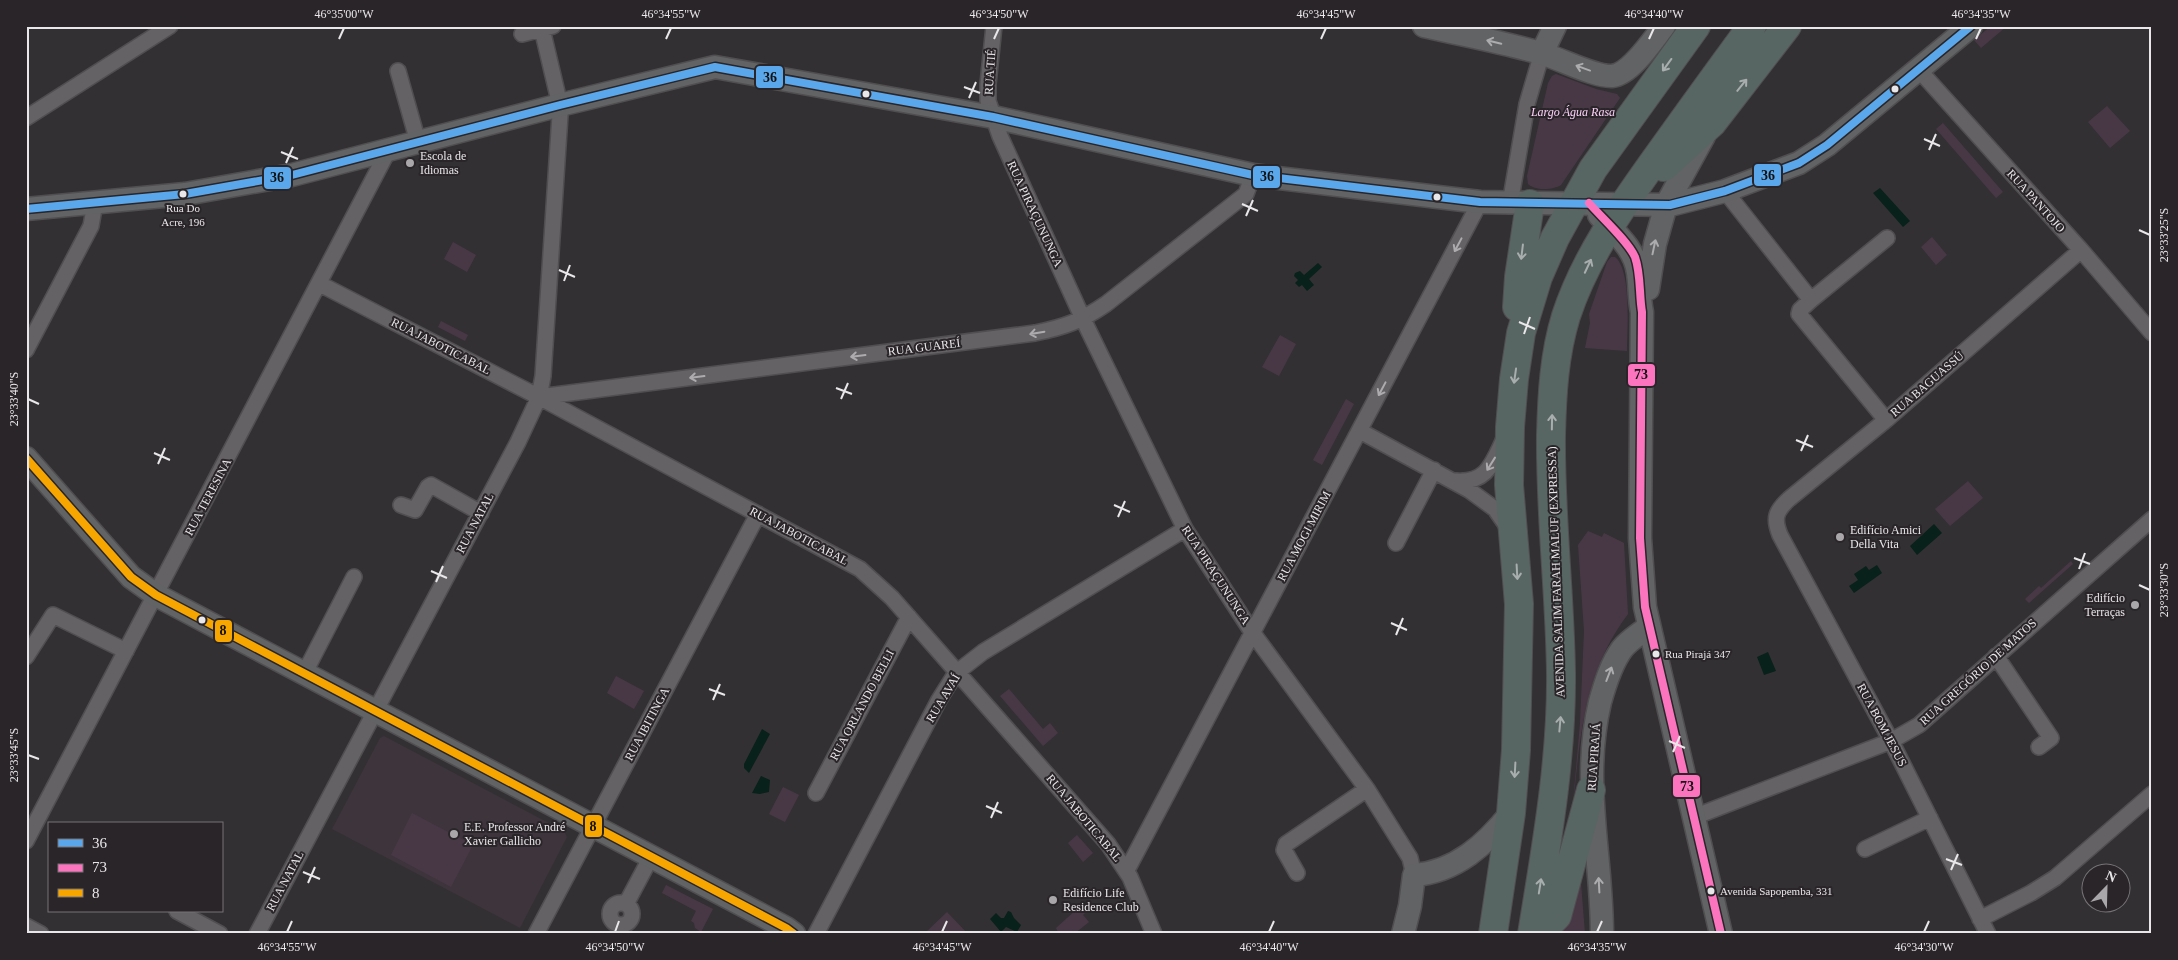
<svg xmlns="http://www.w3.org/2000/svg" width="2178" height="960" font-family="Georgia,serif">
<style>
.built{fill:#3d343c}
.green{fill:#483846}
.water{fill:#08211a}
.lines{fill:none;stroke-linecap:round;stroke-linejoin:round}
.street-casing{stroke:#504e50;stroke-width:18}
.secondary-casing{stroke:#504e50;stroke-width:25}
.highway-casing{stroke:#504e50;stroke-width:30}
.street{stroke:#646264;stroke-width:15}
.secondary{stroke:#616364;stroke-width:22}
.highway{stroke:#586663;stroke-width:28}
.bus-1-casing{stroke:#292529;stroke-width:11}
.bus-2-casing{stroke:#292529;stroke-width:11}
.bus-3-casing{stroke:#292529;stroke-width:11}
.bus-1{stroke:#5aa8eb;stroke-width:8}
.bus-2{stroke:#fc73be;stroke-width:8}
.bus-3{stroke:#f7a600;stroke-width:8}
.oneway{stroke:#acacae}
.oneway2{stroke:#a8adad}
.oneway3{stroke:#aeabae}
.ticks{fill:none;stroke:#eae7ea;stroke-width:2}
.bus-dot{fill:#eae7ea;stroke:#292529;stroke-width:2}
.poi-dot{fill:#aaa7aa;stroke:#292529;stroke-width:2}
.labels{text-anchor:middle;dominant-baseline:central;stroke-width:4;stroke-linejoin:round;paint-order:stroke}
.bus-label{font-size:11px;fill:#eae7ea;stroke:#292529;text-anchor:start}
.street-label{font-size:12px;fill:#eae7ea;stroke:#292529}
.park-label{font-size:12px;font-style:italic;fill:#fdd1f9;stroke:#292529}
.poi-label{font-size:12px;fill:#eae7ea;stroke:#292529;text-anchor:start}
.line-badge{stroke:#292529;stroke-width:2}
.pale-badge-label{font-size:14px;text-anchor:middle;font-weight:bold;fill:#111}
.neatline{fill:none;stroke:#eae7ea;stroke-width:2}
.ticks-label{font-size:12px;text-anchor:middle;fill:#eae7ea}
</style>
<rect width="100%" height="100%" fill="#323032"/>
<path class="built" d="M 384,736 L 564,831 L 567,837 L 520,928 L 332,829 L 380,738 Z"/>
<path class="green" d="M 1991,26 L 2007,26 L 1981,48 L 1974,40 Z
M 1556,74 L 1596,89 L 1617,94 L 1620,98 L 1561,185 C 1553,190 1535,191 1528,184 L 1527,176 L 1548,83 L 1552,76 Z
M 2107,106 L 2130,131 L 2110,148 L 2088,122 Z
M 1943,123 L 2003,192 L 1996,198 L 1936,129 Z
M 1932,237 L 1947,255 L 1936,265 L 1921,247 Z
M 453,242 L 476,255 L 467,272 L 444,259 Z
M 1611,257 L 1615,257 C 1632,271 1627,329 1627,351 L 1585,348 L 1590,323 L 1589,314 L 1607,262 Z
M 441,321 L 468,335 L 465,341 L 438,327 Z
M 1280,335 L 1296,344 L 1279,376 L 1262,367 Z
M 1346,399 L 1354,404 L 1322,465 L 1313,460 Z
M 1968,481 L 1983,498 L 1950,526 L 1935,509 Z
M 1588,531 L 1602,537 L 1604,533 L 1624,543 L 1628,614 C 1582,675 1580,741 1572,814 L 1580,723 L 1584,631 L 1578,545 Z
M 2071,561 L 2073,564 L 2029,603 L 2025,599 L 2039,586 L 2041,588 Z
M 616,676 L 644,691 L 634,709 L 607,693 Z
M 1009,689 L 1043,729 L 1050,723 L 1058,733 L 1043,746 L 1000,696 Z
M 783,787 L 799,795 L 785,822 L 769,814 Z
M 412,813 L 473,845 L 451,887 L 391,855 Z
M 1077,835 L 1093,853 L 1083,862 L 1068,843 Z
M 1580,870 L 1585,934 L 1562,934 Z
M 666,885 L 713,909 L 701,932 L 695,928 L 694,923 L 691,921 L 696,911 L 662,893 Z
M 1086,906 L 1089,909 L 1083,915 L 1089,922 L 1074,934 L 1059,934 L 1056,928 L 1077,909 L 1081,911 Z
M 947,912 L 968,934 L 924,934 Z"/>
<path class="water" d="M 1880,188 L 1910,221 L 1903,227 L 1873,193 Z
M 1318,263 L 1322,267 L 1309,279 L 1314,285 L 1307,291 L 1302,285 L 1299,287 L 1295,283 L 1298,280 L 1294,276 L 1295,273 L 1300,271 L 1304,275 Z
M 1934,524 L 1942,533 L 1917,555 L 1910,546 Z
M 1877,565 L 1882,573 L 1854,593 L 1849,586 L 1858,580 L 1854,574 L 1866,566 L 1869,570 Z
M 1768,652 L 1776,671 L 1764,675 L 1757,657 Z
M 762,729 L 770,734 L 749,773 L 744,768 L 744,764 Z
M 761,776 L 770,780 L 769,792 L 760,794 L 752,793 Z
M 1008,911 L 1011,912 L 1014,918 L 1021,925 L 1017,932 L 1006,927 L 1001,932 L 990,919 L 996,913 L 1001,918 L 1004,918 Z"/>
<g class="lines">
<g class="street-casing">
<path id="street" d="M 994,26 L 988,84 L 988,101 L 1000,136 L 1083,319 L 1185,529 L 1252,632 L 1367,789 L 1410,858 L 1414,875
M 522,34 L 553,26
M 1919,70 L 2081,250 L 2152,333
M 398,71 L 418,142
M 26,118 L 170,26
M 1725,191 L 1811,300
M 1510,204 L 1527,104 L 1542,53
M 320,284 L 539,397 L 860,569 L 892,598 L 1108,844 L 1130,877 L 1154,934
M 26,350 L 91,226 L 95,203
M 539,397 L 1035,333 C 1065,327 1081,321 1106,304 L 1241,198 L 1246,194 L 1253,175
M 1886,420 L 1799,314 L 1800,310 L 1811,300 L 1887,238
M 1360,431 L 1469,490 L 1495,509 L 1509,529
M 1456,481 C 1487,483 1492,464 1504,439
M 401,505 L 415,510 L 428,487 L 431,485 L 481,513
M 1396,543 L 1434,470
M 1996,656 L 2051,738 L 2039,747
M 26,657 L 53,615 L 126,651
M 304,674 L 354,577
M 816,793 L 909,617
M 1694,817 L 1891,741 L 1919,725 L 2152,519
M 26,841 L 388,151
M 1865,849 L 1930,818
M 1127,870 L 1480,202
M 1297,873 L 1284,850 L 1286,844 L 1367,789
M610 914a11 11 0 1 1 22 0a11 11 0 1 1-22 0Z
M 626,904 L 651,857
M 177,911 L 220,934
M 1980,919 L 2031,893 L 2055,878 L 2152,794
M 26,926 L 41,934
M 257,934 L 518,442 L 539,397 L 543,376 L 560,115 L 560,105 L 542,29
M 536,934 L 758,514
M 816,934 L 939,700 L 956,673 L 983,652 L 1185,529
M 1988,934 L 1891,741 L 1780,535 C 1773,518 1776,511 1789,499 L 1886,420 L 2081,250"/>
</g>
<g class="secondary-casing">
<path id="secondary" d="M 1424,26 C 1463,35 1502,42 1540,53 C 1559,58 1594,77 1612,76 C 1631,74 1653,40 1664,26
M 1542,53 L 1555,26
M 26,209 L 185,194 L 292,175 L 560,105 L 715,67 L 993,117 L 1253,175 L 1480,202 L 1670,205 L 1725,191 L 1799,163 L 1827,145 L 1971,26
M 1599,215 C 1615,233 1635,248 1638,273 C 1640,286 1639,299 1642,312 L 1640,538 L 1645,607 L 1721,934
M 1648,289 L 1655,244 L 1666,205 L 1704,136
M 26,458 L 131,577 L 156,595 L 786,928 L 794,934
M 1403,934 L 1410,906 L 1414,875 C 1456,872 1486,844 1511,813
M 1602,934 C 1602,854 1581,782 1600,702 C 1605,684 1611,664 1622,649 C 1629,640 1640,634 1648,627"/>
</g>
<g class="highway-casing">
<path id="highway" d="M 1664,167 L 1712,123 L 1787,26
M 1517,307 L 1519,277 L 1530,204
M 1493,934 L 1511,813 L 1516,750 L 1519,604 L 1509,485 L 1510,427 L 1514,379 L 1521,333 L 1538,277 L 1555,238 L 1593,169 L 1696,26
M 1532,934 C 1546,848 1562,760 1561,673 C 1560,594 1550,515 1551,435 C 1552,395 1554,355 1566,316 C 1585,258 1620,209 1655,160 C 1687,115 1719,71 1752,26
M 1539,934 L 1557,916 L 1591,790"/>
</g>
<use href="#street" class="street"/>
<use href="#secondary" class="secondary"/>
<use href="#highway" class="highway"/>
<g class="bus-1-casing">
<path id="bus-1" d="M 26,209 L 185,194 L 292,175 L 560,105 L 715,67 L 993,117 L 1253,175 L 1480,202 L 1670,205 L 1725,191 L 1799,163 L 1827,145 L 1971,26"/>
</g>
<g class="bus-2-casing">
<path id="bus-2" d="M 1589,203 C 1601,217 1628,241 1635,257 C 1641,274 1639,294 1642,312 L 1640,538 L 1645,607 L 1721,934"/>
</g>
<g class="bus-3-casing">
<path id="bus-3" d="M 26,458 L 131,577 L 156,595 L 786,928 L 794,934"/>
</g>
<use href="#bus-1" class="bus-1"/>
<use href="#bus-2" class="bus-2"/>
<use href="#bus-3" class="bus-3"/>
</g>
<defs><path id="oneway-shaft" d="M-6 0H5M1.5-3L5.5 0L1.5 3" fill="none" stroke-width="1.6" stroke-linecap="round" stroke-linejoin="round" transform="scale(1.25)"/></defs>
<g class="oneway">
<use href="#oneway-shaft" transform="translate(1494 42) rotate(-166)"/>
<use href="#oneway-shaft" transform="translate(1583 68) rotate(-160)"/>
<use href="#oneway-shaft" transform="translate(1654 247) rotate(-78)"/>
<use href="#oneway-shaft" transform="translate(1609 674) rotate(-69)"/>
<use href="#oneway-shaft" transform="translate(1599 885) rotate(-93)"/>
</g>
<g class="oneway2">
<use href="#oneway-shaft" transform="translate(1667 65) rotate(126)"/>
<use href="#oneway-shaft" transform="translate(1742 85) rotate(-51)"/>
<use href="#oneway-shaft" transform="translate(1522 252) rotate(97)"/>
<use href="#oneway-shaft" transform="translate(1588 266) rotate(-65)"/>
<use href="#oneway-shaft" transform="translate(1515 376) rotate(98)"/>
<use href="#oneway-shaft" transform="translate(1552 422) rotate(-89)"/>
<use href="#oneway-shaft" transform="translate(1517 572) rotate(87)"/>
<use href="#oneway-shaft" transform="translate(1560 724) rotate(-85)"/>
<use href="#oneway-shaft" transform="translate(1515 770) rotate(93)"/>
<use href="#oneway-shaft" transform="translate(1540 886) rotate(-81)"/>
</g>
<g class="oneway3">
<use href="#oneway-shaft" transform="translate(1458 245) rotate(118)"/>
<use href="#oneway-shaft" transform="translate(1037 333) rotate(170)"/>
<use href="#oneway-shaft" transform="translate(858 356) rotate(173)"/>
<use href="#oneway-shaft" transform="translate(697 377) rotate(173)"/>
<use href="#oneway-shaft" transform="translate(1382 389) rotate(118)"/>
<use href="#oneway-shaft" transform="translate(1491 464) rotate(122)"/>
</g>
<path class="ticks" d="M 339,39 L 344,28M 666,39 L 671,28M 994,39 L 999,28M 1321,39 L 1326,28M 1649,39 L 1654,28M 1976,39 L 1981,28M 964,87 L 980,93M 969,98 L 976,82M 1924,139 L 1940,146M 1929,150 L 1936,134M 281,152 L 298,159M 286,163 L 293,147M 1242,204 L 1258,211M 1246,216 L 1253,200M 2139,230 L 2150,235M 559,270 L 575,277M 564,281 L 570,265M 1519,322 L 1535,329M 1524,334 L 1530,317M 836,388 L 852,394M 28,399 L 39,404M 841,399 L 848,383M 1796,440 L 1813,447M 1801,451 L 1808,435M 154,453 L 170,460M 158,464 L 165,448M 1114,505 L 1130,512M 1118,517 L 1125,501M 2074,558 L 2090,564M 2079,569 L 2085,553M 431,571 L 447,578M 436,582 L 443,566M 2139,585 L 2150,590M 1391,623 L 1407,630M 1396,635 L 1403,618M 709,689 L 725,695M 713,700 L 720,684M 1669,741 L 1685,748M 1673,752 L 1680,736M 28,755 L 39,759M 986,806 L 1002,813M 991,818 L 998,802M 1946,859 L 1962,865M 1951,870 L 1958,854M 303,872 L 320,879M 308,883 L 315,867M 287,932 L 292,921M 615,932 L 619,921M 942,932 L 947,921M 1269,932 L 1274,921M 1597,932 L 1602,921M 1924,932 L 1929,921"/>
<g class="bus-dot">
<circle cx="1895" cy="89" r="4.5"/>
<circle cx="866" cy="94" r="4.5"/>
<circle cx="183" cy="194" r="4.5"/>
<circle cx="1437" cy="197" r="4.5"/>
<circle cx="202" cy="620" r="4.5"/>
<circle cx="1656" cy="654" r="4.5"/>
<circle cx="1711" cy="891" r="4.5"/>
</g>
<g class="poi-dot">
<circle cx="410" cy="163" r="5"/>
<circle cx="1840" cy="537" r="5"/>
<circle cx="2135" cy="605" r="5"/>
<circle cx="454" cy="834" r="5"/>
<circle cx="1053" cy="900" r="5"/>
</g>
<g class="labels">
<g class="bus-label">
<text x="183" y="208" text-anchor="middle">Rua Do<tspan x="183" dy="14">Acre, 196</tspan></text>
<text x="1665" y="654">Rua Pirajá 347</text>
<text x="1720" y="891">Avenida Sapopemba, 331</text>
</g>
<g class="street-label">
<text transform="translate(990 72) rotate(-86)">RUA TIÉ</text>
<text transform="translate(2036 201) rotate(48)">RUA PANTOJO</text>
<text transform="translate(1035 214) rotate(65)">RUA PIRAÇUNUNGA</text>
<text transform="translate(441 346) rotate(27)">RUA JABOTICABAL</text>
<text transform="translate(924 347) rotate(-7)">RUA GUAREÍ</text>
<text transform="translate(1927 384) rotate(-41)">RUA BAGUASSÚ</text>
<text transform="translate(208 497) rotate(-62)">RUA TERESINA</text>
<text transform="translate(475 523) rotate(-62)">RUA NATAL</text>
<text transform="translate(799 536) rotate(28)">RUA JABOTICABAL</text>
<text transform="translate(1304 536) rotate(-62)">RUA MOGI MIRIM</text>
<text transform="translate(1556 572) rotate(-92)">AVENIDA SALIM FARAH MALUF (EXPRESSA)</text>
<text transform="translate(1216 575) rotate(57)">RUA PIRAÇUNUNGA</text>
<text transform="translate(1978 672) rotate(-42)">RUA GREGÓRIO DE MATOS</text>
<text transform="translate(943 698) rotate(-59)">RUA AVAÍ</text>
<text transform="translate(862 705) rotate(-62)">RUA ORLANDO BELLI</text>
<text transform="translate(647 724) rotate(-62)">RUA IBITINGA</text>
<text transform="translate(1882 725) rotate(62)">RUA BOM JESUS</text>
<text transform="translate(1594 757) rotate(-86)">RUA PIRAJÁ</text>
<text transform="translate(1084 818) rotate(50)">RUA JABOTICABAL</text>
<text transform="translate(285 881) rotate(-62)">RUA NATAL</text>
</g>
<g class="park-label">
<text x="1573" y="112">Largo Água Rasa</text>
</g>
<g class="poi-label">
<text x="420" y="156">Escola de<tspan x="420" dy="14">Idiomas</tspan></text>
<text x="1850" y="530">Edifício Amici<tspan x="1850" dy="14">Della Vita</tspan></text>
<text x="2125" y="598" text-anchor="end">Edifício<tspan x="2125" dy="14">Terraças</tspan></text>
<text x="464" y="827">E.E. Professor André<tspan x="464" dy="14">Xavier Gallicho</tspan></text>
<text x="1063" y="893">Edifício Life<tspan x="1063" dy="14">Residence Club</tspan></text>
</g>
</g>
<g class="line-badge">
<rect x="755" y="65" width="29" height="24" rx="5" fill="#5aa8eb"/>
<rect x="1753" y="163" width="29" height="24" rx="5" fill="#5aa8eb"/>
<rect x="1252" y="165" width="29" height="24" rx="5" fill="#5aa8eb"/>
<rect x="263" y="166" width="29" height="24" rx="5" fill="#5aa8eb"/>
<rect x="1627" y="363" width="29" height="24" rx="5" fill="#fc73be"/>
<rect x="214" y="619" width="19" height="24" rx="5" fill="#f7a600"/>
<rect x="1672" y="774" width="29" height="24" rx="5" fill="#fc73be"/>
<rect x="584" y="814" width="19" height="24" rx="5" fill="#f7a600"/>
</g>
<g class="pale-badge-label">
<text x="770" y="82">36</text>
<text x="1768" y="180">36</text>
<text x="1267" y="181">36</text>
<text x="277" y="182">36</text>
<text x="1641" y="379">73</text>
<text x="223" y="635">8</text>
<text x="1687" y="791">73</text>
<text x="593" y="831">8</text>
</g>
<rect width="2178" height="960" fill="none" stroke="#292529" stroke-width="55"/>
<rect x="48" y="822" width="175" height="90" fill="#292529" stroke="#767376"/>
<rect x="58" y="839" width="25" height="8" fill="#5aa8eb" stroke="#767376"/>
<text x="92" y="848" font-size="15" fill="#eae7ea">36</text>
<rect x="58" y="864" width="25" height="8" fill="#fc73be" stroke="#767376"/>
<text x="92" y="872" font-size="15" fill="#eae7ea">73</text>
<rect x="58" y="889" width="25" height="8" fill="#f7a600" stroke="#767376"/>
<text x="92" y="898" font-size="15" fill="#eae7ea">8</text>
<g transform="translate(2106 888) rotate(23)"><circle r="24" fill="#292529" stroke="#767376"/>
<path d="M0-4L9 19L0 12L-9 19Z" fill="#aaa7aa"/>
<text y="-8" font-size="14" font-weight="bold" text-anchor="middle" fill="#eae7ea">N</text>
</g>
<rect x="28" y="28" width="2122" height="904" class="neatline"/>
<g class="ticks-label">
<text x="344" y="18">46°35'00"W</text>
<text x="671" y="18">46°34'55"W</text>
<text x="999" y="18">46°34'50"W</text>
<text x="1326" y="18">46°34'45"W</text>
<text x="1654" y="18">46°34'40"W</text>
<text x="1981" y="18">46°34'35"W</text>
<text transform="translate(2164 235) rotate(-90)" y="4">23°33'25"S</text>
<text transform="translate(14 399) rotate(-90)" y="4">23°33'40"S</text>
<text transform="translate(2164 590) rotate(-90)" y="4">23°33'30"S</text>
<text transform="translate(14 755) rotate(-90)" y="4">23°33'45"S</text>
<text x="287" y="951">46°34'55"W</text>
<text x="615" y="951">46°34'50"W</text>
<text x="942" y="951">46°34'45"W</text>
<text x="1269" y="951">46°34'40"W</text>
<text x="1597" y="951">46°34'35"W</text>
<text x="1924" y="951">46°34'30"W</text>
</g>
</svg>
